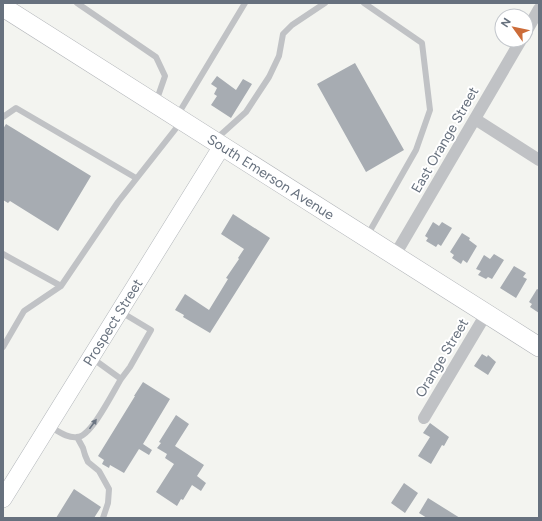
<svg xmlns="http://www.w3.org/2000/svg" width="542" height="521" font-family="Figtree,sans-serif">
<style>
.building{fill:#a7acb2}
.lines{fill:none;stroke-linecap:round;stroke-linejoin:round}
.secondary-casing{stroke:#b2b6ba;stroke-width:18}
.primary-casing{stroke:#b1b4b8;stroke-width:20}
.lane{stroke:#c0c2c5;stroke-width:6}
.street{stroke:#c0c2c5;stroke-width:12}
.secondary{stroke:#fff;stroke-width:17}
.primary{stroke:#fff;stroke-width:19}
.oneway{fill:#6b7582}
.labels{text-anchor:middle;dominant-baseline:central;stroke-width:4;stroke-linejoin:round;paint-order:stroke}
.street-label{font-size:14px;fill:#67717e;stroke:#fff}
</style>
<rect width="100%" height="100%" fill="#f3f4f0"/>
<path class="building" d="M 355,63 L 404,150 L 366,172 L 317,84 Z
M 217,76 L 236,90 L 243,79 L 252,84 L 231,118 L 211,105 L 217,96 L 214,94 L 217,88 L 211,84 Z
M 6,124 L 91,176 L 58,231 L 10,201 L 8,203 L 3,200 L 3,129 Z
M 233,214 L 270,238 L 210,333 L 183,317 L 184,315 L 175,310 L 185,294 L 209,310 L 228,279 L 226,278 L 239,259 L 238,258 L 244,249 L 221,234 Z
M 433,222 L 439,226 L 442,222 L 452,228 L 441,246 L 438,244 L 436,247 L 426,241 L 428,238 L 425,236 Z
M 462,233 L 470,238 L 469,240 L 477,246 L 467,263 L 463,260 L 461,264 L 452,258 L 454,255 L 450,252 Z
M 494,254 L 504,260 L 492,279 L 488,277 L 486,279 L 478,275 L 481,271 L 476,269 L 484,255 L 490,259 Z
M 514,266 L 526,273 L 523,277 L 527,279 L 516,298 L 500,288 Z
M 537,289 L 539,290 L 539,313 L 530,307 L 532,304 L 529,302 Z
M 482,354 L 487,357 L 488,355 L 496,362 L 488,375 L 474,366 Z
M 143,382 L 170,399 L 143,444 L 152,450 L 149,455 L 139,449 L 124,473 L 110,465 L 109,468 L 102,464 L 104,460 L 98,456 L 135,396 L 134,396 Z
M 176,415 L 189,424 L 175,446 L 204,465 L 197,476 L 206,483 L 201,491 L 192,485 L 183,500 L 181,499 L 177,506 L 156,492 L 174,464 L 165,458 L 167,454 L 157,448 L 161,443 L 159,442 Z
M 430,423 L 449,437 L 444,446 L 442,445 L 431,464 L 418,456 L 430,437 L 423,433 Z
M 404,483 L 418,493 L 405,513 L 391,503 Z
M 74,489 L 101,507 L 94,518 L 56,518 Z
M 428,498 L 460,518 L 427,518 L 419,513 Z"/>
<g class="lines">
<g class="secondary-casing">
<g id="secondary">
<path id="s1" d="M 3,499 L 222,146"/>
</g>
</g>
<g class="primary-casing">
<g id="primary">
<path id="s2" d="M 3,7 L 539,347"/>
</g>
</g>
<path class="lane" d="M 77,3 L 156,57 L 165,76 L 156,102
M 364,3 L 422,43 L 430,110 L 416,150 L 367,236
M 177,116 L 245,3
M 3,117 L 16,108 L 136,178
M 216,139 L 246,112 L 269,77 L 279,56 L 283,34 L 292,25 L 325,3
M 3,254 L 61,286
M 121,312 L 151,330 L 130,367 L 121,379
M 3,347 L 24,311 L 61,286 L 118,202 L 181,122
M 49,426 C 58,431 68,439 78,437 C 92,435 113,392 121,379 L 92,358
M 77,437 L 83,448 L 85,455 L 88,462 L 99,471 L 109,489 L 108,503 L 103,518"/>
<path class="street" d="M 526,32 L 539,9
M 475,119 L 539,160
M 395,255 L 521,40
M 424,418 L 486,314"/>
<use href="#secondary" class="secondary"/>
<use href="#primary" class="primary"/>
</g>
<defs><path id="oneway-solid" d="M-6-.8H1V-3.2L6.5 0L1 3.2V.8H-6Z"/></defs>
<use class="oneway" href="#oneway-solid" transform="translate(93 424) rotate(-54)"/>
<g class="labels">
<g class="street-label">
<text transform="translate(445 140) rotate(-60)">East Orange Street</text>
<text stroke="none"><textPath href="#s2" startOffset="317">South Emerson Avenue</textPath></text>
<text stroke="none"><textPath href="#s1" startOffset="208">Prospect Street</textPath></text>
<text transform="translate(442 358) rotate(-59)">Orange Street</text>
</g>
</g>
<rect width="542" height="521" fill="none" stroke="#67717e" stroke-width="8"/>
<g transform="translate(514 28) rotate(303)"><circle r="19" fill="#ffffff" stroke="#c2c6cb"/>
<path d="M0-3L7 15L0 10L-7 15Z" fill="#cc6c39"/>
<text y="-6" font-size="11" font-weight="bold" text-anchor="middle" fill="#67717e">N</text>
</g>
</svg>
